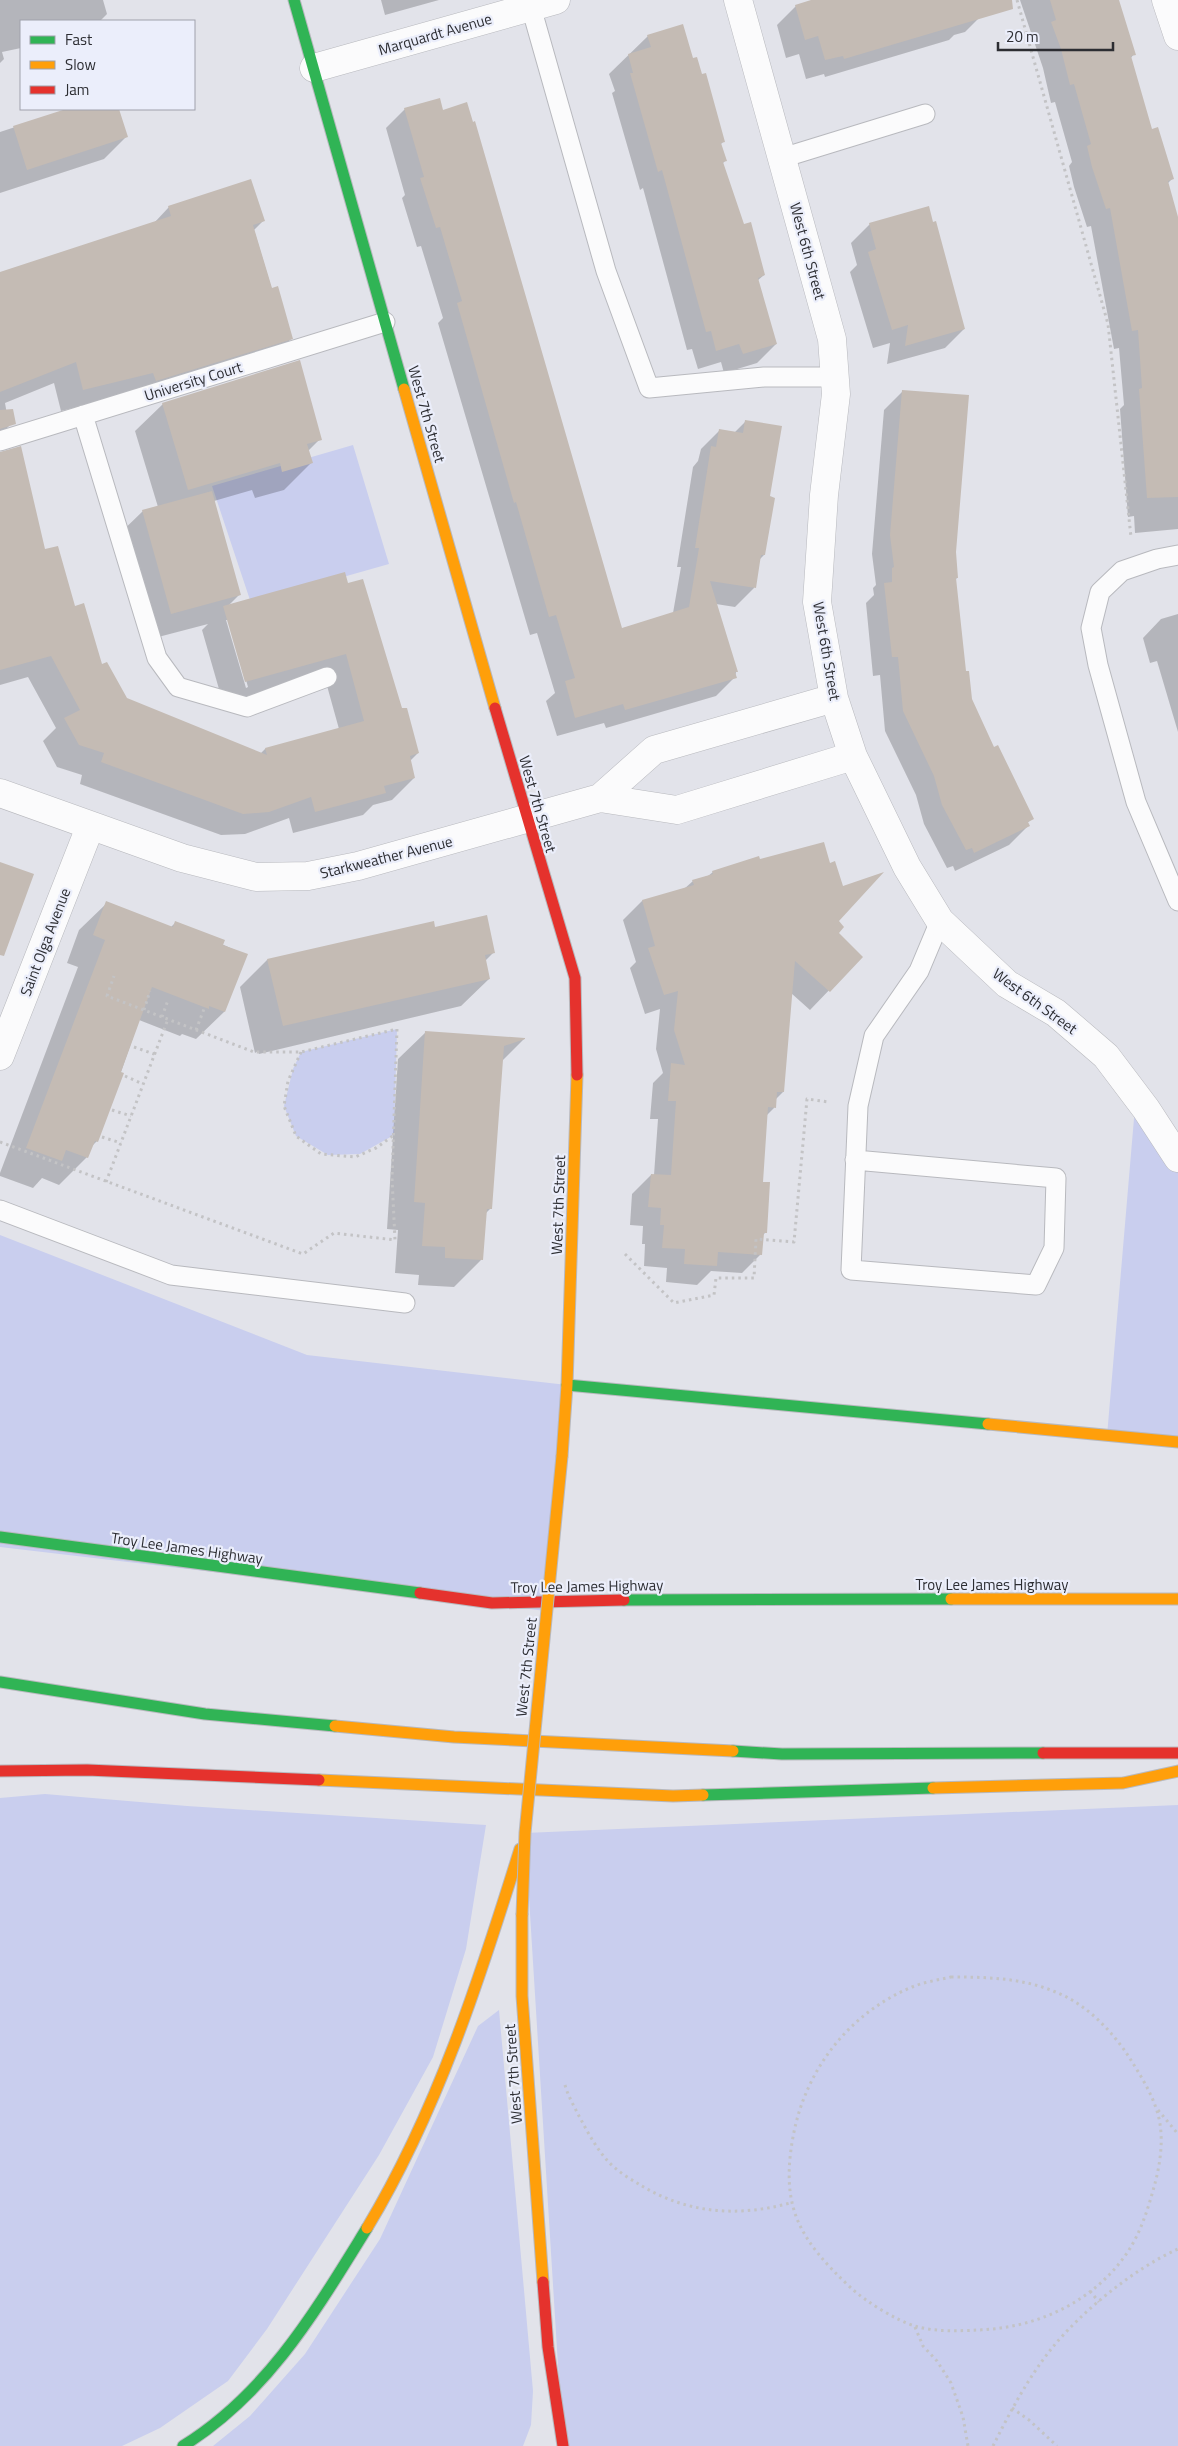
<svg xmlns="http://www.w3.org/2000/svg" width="1178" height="2446" font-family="'Titillium Web',sans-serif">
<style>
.green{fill:#c9ceee}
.shadow{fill:#0003;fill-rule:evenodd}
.building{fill:#c4bbb4}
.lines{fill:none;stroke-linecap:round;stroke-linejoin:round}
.lane-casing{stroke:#b8b9be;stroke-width:21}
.street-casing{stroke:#b8b9be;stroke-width:29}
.fast-casing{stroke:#b8b9be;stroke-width:13}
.slow-casing{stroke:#b8b9be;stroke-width:13}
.jam-casing{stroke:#b8b9be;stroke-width:13}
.path{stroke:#c3c3c5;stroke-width:3;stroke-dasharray:2.5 4;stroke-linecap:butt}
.lane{stroke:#fbfbfc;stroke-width:19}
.street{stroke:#fbfbfc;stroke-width:28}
.fast{stroke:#30b455;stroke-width:11}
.slow{stroke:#ff9f0a;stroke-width:11}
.jam{stroke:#e5322d;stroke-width:11}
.slow-bridge-casing{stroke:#b8b9be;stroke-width:13;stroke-linecap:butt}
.slow-bridge{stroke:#ff9f0a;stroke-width:11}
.labels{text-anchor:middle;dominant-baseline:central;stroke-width:4.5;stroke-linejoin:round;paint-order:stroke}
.street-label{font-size:15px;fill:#2c2d32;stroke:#ebeefb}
</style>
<rect width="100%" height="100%" fill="#e2e3ea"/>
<path class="green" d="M 353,445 L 389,564 L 251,603 L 212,486 Z
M 397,1029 L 394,1135 L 360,1154 L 328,1155 L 296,1136 L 284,1106 L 293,1069 L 301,1052 Z
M 1136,1095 L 1178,1158 L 1178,1442 L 1107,1436 Z
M 0,1235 L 307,1355 L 567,1385 L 546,1611 L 0,1547 Z
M 45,1794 L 187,1806 L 486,1825 L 466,1949 L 433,2057 L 379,2155 L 267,2329 L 228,2381 L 160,2428 L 122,2446 L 0,2446 L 0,1798 Z
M 1178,1805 L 1178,2446 L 563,2446 L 525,1833 Z
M 499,2010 L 533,2391 L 531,2425 L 523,2446 L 213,2446 L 250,2416 L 305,2354 L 380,2239 L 478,2026 Z"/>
<path class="shadow" d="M 0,0 L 103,0 L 107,14 L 100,21 L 21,21 L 21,48 L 2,52 L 4,59 L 0,63 Z
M 381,0 L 439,0 L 385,15 Z
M 816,0 L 980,0 L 984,13 L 965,32 L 954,35 L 949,40 L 825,77 L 824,74 L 806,79 L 799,54 L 786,58 L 777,25 L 796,6 Z
M 1020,0 L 1118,0 L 1134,54 L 1130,59 L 1151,130 L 1172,179 L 1167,184 L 1178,221 L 1178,529 L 1135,533 L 1134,516 L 1128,517 L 1120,409 L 1124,405 L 1119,348 L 1114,349 L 1091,226 L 1087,227 L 1074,187 L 1069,166 L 1072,162 L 1055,102 L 1051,103 L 1043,68 Z
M 648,36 L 692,60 L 724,141 L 720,145 L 725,161 L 722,164 L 743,226 L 764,275 L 757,281 L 776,344 L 757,363 L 724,373 L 721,362 L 698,369 L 692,349 L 687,350 L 643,188 L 640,190 L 612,93 L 615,91 L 609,74 Z
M 70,109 L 117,109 L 126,137 L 104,159 L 0,193 L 0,132 Z
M 405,109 L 621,629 L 673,613 L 681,567 L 677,567 L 693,467 L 698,461 L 701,449 L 720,430 L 734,433 L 745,422 L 768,497 L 764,555 L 759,560 L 754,588 L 735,607 L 716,604 L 736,672 L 735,677 L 716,696 L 606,728 L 604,723 L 557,736 L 546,701 L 555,693 L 537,633 L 530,635 L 438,323 L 443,318 L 421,246 L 417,247 L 402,198 L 405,195 L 386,128 Z
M 169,207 L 263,221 L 254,230 L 272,290 L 292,338 L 270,360 L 61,411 L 54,383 L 5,403 L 9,426 L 0,435 L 0,273 L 154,223 Z
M 870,224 L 964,329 L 945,348 L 887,364 L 890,343 L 873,348 L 850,272 L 857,265 L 851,243 Z
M 903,391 L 955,552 L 957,578 L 955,580 L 965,673 L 971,699 L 994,749 L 1032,819 L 1027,823 L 1028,826 L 1009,845 L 955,871 L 953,866 L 947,868 L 924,824 L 916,795 L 885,731 L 880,675 L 873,676 L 866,603 L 874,595 L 873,588 L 876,585 L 872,554 L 884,410 Z
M 163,404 L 320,439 L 308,451 L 311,463 L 284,490 L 255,498 L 252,490 L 214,501 L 239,595 L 228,606 L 347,585 L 418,753 L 410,761 L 414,778 L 392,800 L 373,805 L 363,815 L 293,833 L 289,818 L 245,834 L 221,835 L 80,784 L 82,775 L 57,767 L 43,741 L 56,728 L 28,677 L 0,685 L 0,453 L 44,551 L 74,607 L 101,666 L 126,699 L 260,754 L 265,749 L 339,729 L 324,675 L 223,703 L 202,630 L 208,624 L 143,641 L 115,538 L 143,511 L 158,507 L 135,431 ZM 226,620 L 229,620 L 248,687 L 246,688 Z
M 1178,614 L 1178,732 L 1157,661 L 1150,663 L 1143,638 L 1161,619 Z
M 759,860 L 837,921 L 837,934 L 861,957 L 810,1010 L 791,993 L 783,1092 L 775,1100 L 774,1108 L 766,1116 L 762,1183 L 766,1232 L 762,1236 L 761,1254 L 742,1273 L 711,1271 L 697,1285 L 666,1282 L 667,1268 L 644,1266 L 645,1244 L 642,1244 L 643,1226 L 630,1225 L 632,1194 L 651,1175 L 654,1175 L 658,1119 L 650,1119 L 653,1083 L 663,1073 L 656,1049 L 660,1009 L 645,1014 L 630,968 L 636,962 L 623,920 L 642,901 L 684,889 L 693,881 L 708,876 L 713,872 Z
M 107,903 L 171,927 L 175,923 L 246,955 L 224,1012 L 196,1039 L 182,1034 L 180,1036 L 139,1020 L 97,1141 L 91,1147 L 87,1157 L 59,1185 L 42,1178 L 33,1188 L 0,1176 L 0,1173 L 78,967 L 67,963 L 79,930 Z
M 494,952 L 485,961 L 489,979 L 461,1006 L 259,1054 L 258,1051 L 255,1053 L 240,987 L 267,960 Z
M 426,1032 L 524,1039 L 502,1061 L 491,1208 L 485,1214 L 481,1260 L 454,1287 L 418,1285 L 419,1275 L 395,1273 L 398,1230 L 387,1229 L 398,1059 Z"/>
<path class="building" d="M 811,0 L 1012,0 L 1013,9 L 844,59 L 843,56 L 825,60 L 818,36 L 805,40 L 795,5 Z
M 1050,0 L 1119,0 L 1136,55 L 1131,56 L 1152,129 L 1158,127 L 1174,179 L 1168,181 L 1178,217 L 1178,497 L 1147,498 L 1139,389 L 1142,388 L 1138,330 L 1132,331 L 1110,208 L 1106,209 L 1092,167 L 1087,146 L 1091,144 L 1074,84 L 1070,85 L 1061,49 L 1051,22 L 1056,20 Z
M 683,24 L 693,58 L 697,57 L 702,74 L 706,73 L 725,142 L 721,143 L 727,161 L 723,162 L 744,224 L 751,222 L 765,275 L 758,278 L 777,344 L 743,354 L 739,344 L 716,351 L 711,331 L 706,332 L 662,170 L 658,172 L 630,73 L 633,73 L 628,54 L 651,47 L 647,35 Z
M 440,98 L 443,110 L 467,102 L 473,122 L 475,121 L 622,628 L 689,607 L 699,548 L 695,548 L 711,446 L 716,447 L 719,429 L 743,433 L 745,420 L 782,426 L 770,496 L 775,498 L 765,555 L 761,555 L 756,588 L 710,581 L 738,672 L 735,672 L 737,678 L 625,710 L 623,704 L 575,718 L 565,681 L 575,678 L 556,615 L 549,617 L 516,502 L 514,503 L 457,303 L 462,301 L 440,227 L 436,228 L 420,178 L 424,177 L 404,108 Z
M 66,109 L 119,109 L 128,137 L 27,170 L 13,126 Z
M 251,179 L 265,221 L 253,225 L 272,288 L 278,286 L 293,339 L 156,381 L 153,373 L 83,390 L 76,362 L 0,392 L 0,272 L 171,216 L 168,206 Z
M 929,206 L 933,222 L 936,221 L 965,329 L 905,346 L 908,325 L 892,330 L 868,252 L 876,249 L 869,223 Z
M 300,360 L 322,440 L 307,444 L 313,463 L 282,472 L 280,463 L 188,490 L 162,403 Z
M 902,390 L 969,395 L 956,552 L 958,578 L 956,578 L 966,671 L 969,671 L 972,699 L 994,747 L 998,745 L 1034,819 L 1028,822 L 1030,826 L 974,853 L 972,848 L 966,850 L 942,805 L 934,776 L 903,711 L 898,657 L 892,657 L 884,583 L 892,582 L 892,568 L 894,567 L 890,535 Z
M 13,409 L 16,424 L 0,429 L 0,410 Z
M 21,446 L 45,549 L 58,546 L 75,606 L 84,603 L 102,664 L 107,662 L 127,698 L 267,755 L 265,748 L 364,721 L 346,654 L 245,682 L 223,606 L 345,572 L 348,583 L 363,579 L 402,708 L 407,708 L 419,753 L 410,756 L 415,778 L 384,786 L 386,793 L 315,812 L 311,797 L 269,812 L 243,814 L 101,762 L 104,753 L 79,745 L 64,718 L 80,710 L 51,656 L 0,670 L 0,452 Z
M 212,491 L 241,595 L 171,614 L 142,510 Z
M 824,842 L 830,863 L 835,861 L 843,886 L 884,872 L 839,921 L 844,927 L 839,933 L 863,957 L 830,992 L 795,961 L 784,1092 L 777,1092 L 776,1108 L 768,1107 L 763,1182 L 770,1182 L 767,1233 L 764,1233 L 762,1255 L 718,1252 L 717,1266 L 684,1264 L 685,1249 L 662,1248 L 664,1225 L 660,1225 L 661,1208 L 648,1207 L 651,1174 L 671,1175 L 676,1101 L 668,1101 L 671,1063 L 685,1065 L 674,1030 L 678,991 L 664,995 L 648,948 L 655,946 L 642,900 L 694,885 L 692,880 L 713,874 L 712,871 L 759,856 L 760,859 Z
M 0,862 L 34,874 L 4,956 L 0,955 Z
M 106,901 L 173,927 L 175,921 L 225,940 L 223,945 L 248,954 L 225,1012 L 209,1006 L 209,1009 L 152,987 L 121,1072 L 124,1073 L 98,1142 L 95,1141 L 88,1158 L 66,1150 L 62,1161 L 26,1148 L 105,940 L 93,935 Z
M 487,915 L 495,953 L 485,955 L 490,979 L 283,1026 L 267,959 L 434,921 L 435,927 Z
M 425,1031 L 525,1038 L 525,1039 L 504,1046 L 492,1209 L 487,1209 L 483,1260 L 445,1258 L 445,1247 L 422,1246 L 425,1203 L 414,1202 Z"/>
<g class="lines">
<g class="lane-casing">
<path id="lane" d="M 531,7 L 606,271 L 649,388 L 764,377 L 834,377
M 782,158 L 925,114
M 83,415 L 157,658 L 178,687 L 247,707 L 327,677
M 0,441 L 385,322
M 1178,555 L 1157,559 L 1122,571 L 1100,592 L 1091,628 L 1098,665 L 1136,802 L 1178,901
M 855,1160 L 1056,1178 L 1054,1248 L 1036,1285 L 851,1270 L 858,1106 L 874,1036 L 919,971 L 940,921
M 0,1210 L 171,1275 L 405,1303"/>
</g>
<g class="street-casing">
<path id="street" d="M 738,0 L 832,339 L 836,394 L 824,495 L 817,602 L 834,698 L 853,756 L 907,867 L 940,921 L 1007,984 L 1056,1013 L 1106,1056 L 1146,1109 L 1178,1158
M 1166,0 L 1178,36
M 314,68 L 556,0
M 0,793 L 182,858 L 256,877 L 308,876 L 358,866 L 600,798 L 677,810 L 853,756
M 600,798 L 654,750 L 834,698
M 0,1056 L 90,827"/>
</g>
<g class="fast-casing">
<path id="fast" d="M 294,0 L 404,389
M 567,1385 L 988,1424
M 0,1537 L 420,1593
M 624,1600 L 951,1599
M 0,1682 L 205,1714 L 335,1726
M 733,1751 L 782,1754 L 1043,1753
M 703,1795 L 933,1788
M 183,2446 C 268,2393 315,2312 367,2228"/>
</g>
<g class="slow-casing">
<path id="slow" d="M 404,389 L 495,708
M 988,1424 L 1178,1442
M 562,1456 L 567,1385 L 577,1075
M 951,1599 L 1178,1599
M 335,1726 L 454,1737 L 733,1751
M 319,1780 L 673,1796 L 703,1795
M 933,1788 L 1123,1783 L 1178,1771
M 522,1915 L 522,1996 L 543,2282
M 367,2228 C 437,2112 480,1978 520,1849"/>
</g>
<g class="jam-casing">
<path id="jam" d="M 495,708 L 575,978 L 577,1075
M 420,1593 L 492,1603 L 624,1600
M 1043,1753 L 1178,1753
M 0,1771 L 87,1770 L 319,1780
M 543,2282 L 548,2347 L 563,2446"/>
</g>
<path class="path" d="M 1017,0 L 1108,324 L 1131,537
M 144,1010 L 150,991
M 162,1017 L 168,1000
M 196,1030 L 204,1009
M 134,1047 L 154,1054
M 301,1052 L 288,1081 L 284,1106 L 296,1136 L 321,1154 L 355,1157 L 376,1148 L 394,1135
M 125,1076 L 143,1084
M 112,1110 L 131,1116
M 102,1137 L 121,1143
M 0,1142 L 303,1254 L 334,1233 L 395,1240 L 392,1178 L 397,1029 L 301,1052 L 254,1052 L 107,996 L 114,976
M 106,1182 L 168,1019
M 625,1254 L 674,1303 L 714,1295 L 716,1278 L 754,1278 L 756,1239 L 794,1242 L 807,1099 L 829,1102
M 951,1977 C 988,1977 1024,1978 1058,1993 C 1087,2005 1112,2031 1129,2057 C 1139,2073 1150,2090 1156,2108 C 1165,2133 1161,2162 1154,2187 C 1148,2209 1141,2231 1129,2250 C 1095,2302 1037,2328 978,2330 C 958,2331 934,2332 915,2326 C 897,2321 865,2301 851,2288 C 800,2240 780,2208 793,2137 C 805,2070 849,2013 912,1987 C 924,1982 938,1980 951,1977 Z
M 565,2085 C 568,2096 574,2106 579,2116 C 587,2131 595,2146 606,2159 C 615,2170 630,2179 642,2186 C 689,2214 739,2217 790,2203
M 1158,2110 L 1178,2134
M 1090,2291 L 1099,2302
M 915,2327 L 923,2346 L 937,2361 L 951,2383 L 963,2417 L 968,2446
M 1012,2408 L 1029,2420 L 1057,2446
M 993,2446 C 1010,2412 1028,2378 1052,2348 C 1082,2311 1135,2268 1178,2249"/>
<use href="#lane" class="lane"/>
<use href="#street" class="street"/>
<use href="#fast" class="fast"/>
<use href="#slow" class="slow"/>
<use href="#jam" class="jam"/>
<g class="slow-bridge-casing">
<path id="slow-bridge" d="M 522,1915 L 525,1833 L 562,1456"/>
</g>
<use href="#slow-bridge" class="slow-bridge"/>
</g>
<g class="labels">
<g class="street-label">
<text transform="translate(435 34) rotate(-16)">Marquardt Avenue</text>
<text transform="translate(808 251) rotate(75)">West 6th Street</text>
<text transform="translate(193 381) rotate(-17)">University Court</text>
<text transform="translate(427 414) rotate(74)">West 7th Street</text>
<text transform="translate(827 651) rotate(80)">West 6th Street</text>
<text transform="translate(538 804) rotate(74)">West 7th Street</text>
<text transform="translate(386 857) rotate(-14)">Starkweather Avenue</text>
<text transform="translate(45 942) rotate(-69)">Saint Olga Avenue</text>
<text transform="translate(1035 1001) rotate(36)">West 6th Street</text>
<text transform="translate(558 1205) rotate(-88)">West 7th Street</text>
<text transform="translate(187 1548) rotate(8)">Troy Lee James Highway</text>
<text x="992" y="1584">Troy Lee James Highway</text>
<text transform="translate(587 1586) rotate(-1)">Troy Lee James Highway</text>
<text transform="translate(526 1667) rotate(-84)">West 7th Street</text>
<text transform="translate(513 2074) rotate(-94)">West 7th Street</text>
</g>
</g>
<rect x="20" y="20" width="175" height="90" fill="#ebeefb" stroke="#9fa1ab"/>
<rect x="30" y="36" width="25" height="8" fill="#30b455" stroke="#9fa1ab"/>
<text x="65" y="45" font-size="15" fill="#2c2d32">Fast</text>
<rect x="30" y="61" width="25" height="8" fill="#ff9f0a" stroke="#9fa1ab"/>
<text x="65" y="70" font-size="15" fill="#2c2d32">Slow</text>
<rect x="30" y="86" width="25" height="8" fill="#e5322d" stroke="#9fa1ab"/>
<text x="65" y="95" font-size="15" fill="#2c2d32">Jam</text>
<path d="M998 42v8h115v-8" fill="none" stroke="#2c2d32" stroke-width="2.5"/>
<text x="1006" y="42" font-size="15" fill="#2c2d32" stroke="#ebeefb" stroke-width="4" paint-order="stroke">20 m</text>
</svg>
